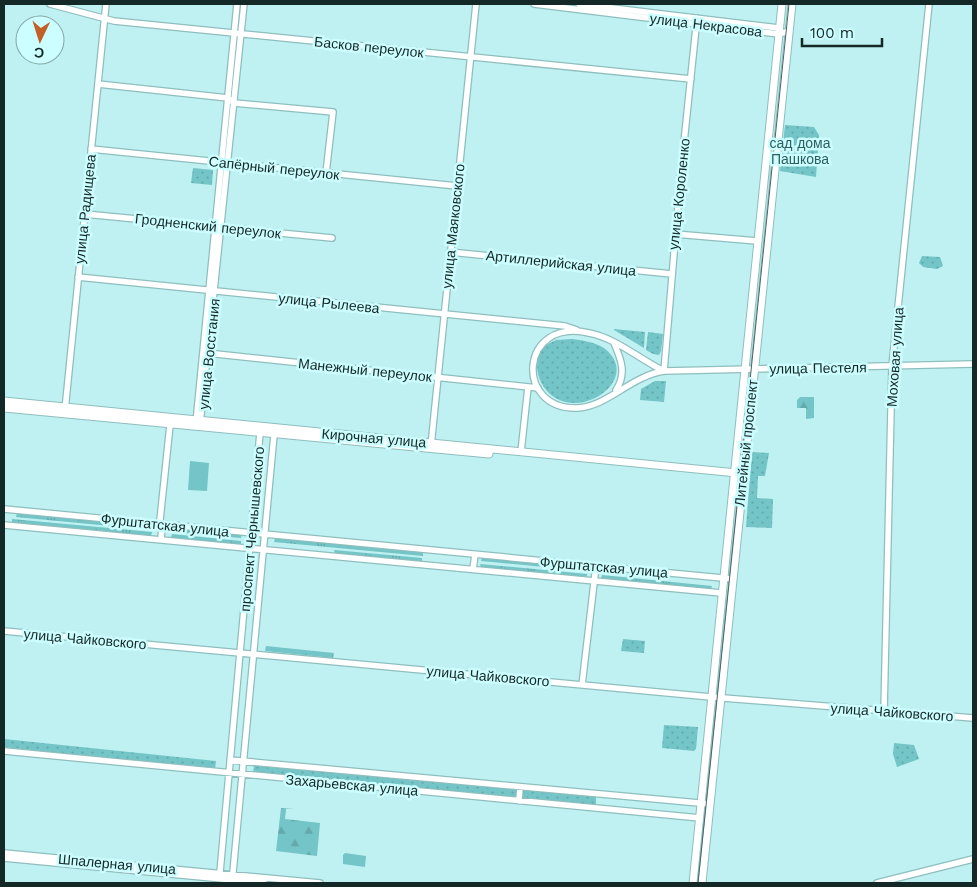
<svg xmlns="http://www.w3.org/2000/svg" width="977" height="887" font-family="'Work Sans',sans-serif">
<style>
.grass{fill:url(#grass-tufts)}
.forest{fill:url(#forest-firs)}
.park{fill:url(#park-dots)}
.pitch{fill:#73c5c7}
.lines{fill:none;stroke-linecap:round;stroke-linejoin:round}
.minor-casing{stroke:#8ebebe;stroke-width:8}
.major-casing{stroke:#8ebebe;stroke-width:9}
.minor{stroke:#fff;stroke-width:5.5}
.major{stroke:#fff;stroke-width:7}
.tram{stroke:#486464;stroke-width:1}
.labels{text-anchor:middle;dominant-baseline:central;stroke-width:5;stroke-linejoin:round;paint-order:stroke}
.street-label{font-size:14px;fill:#152828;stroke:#cdfeff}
.park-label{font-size:14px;fill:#2d5f60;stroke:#cdfeff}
</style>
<defs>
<pattern id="grass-tufts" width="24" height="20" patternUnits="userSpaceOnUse" patternTransform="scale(1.25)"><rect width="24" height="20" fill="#73c5c7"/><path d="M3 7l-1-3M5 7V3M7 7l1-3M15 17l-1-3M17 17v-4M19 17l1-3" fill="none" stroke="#63a9ab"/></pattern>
<pattern id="forest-firs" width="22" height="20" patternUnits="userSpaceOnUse" patternTransform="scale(1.25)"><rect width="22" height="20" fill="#73c5c7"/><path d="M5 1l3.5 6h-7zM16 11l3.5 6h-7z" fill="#63a9ab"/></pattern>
<pattern id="park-dots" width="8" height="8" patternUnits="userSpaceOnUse" patternTransform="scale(1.25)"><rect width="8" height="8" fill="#73c5c7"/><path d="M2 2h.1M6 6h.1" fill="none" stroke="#63a9ab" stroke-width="1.8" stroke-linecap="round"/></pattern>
</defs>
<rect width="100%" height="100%" fill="#c0f1f2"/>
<path class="grass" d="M 17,513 L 152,526 L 152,530 L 16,517 Z
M 12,519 L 152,532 L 151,537 L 12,523 Z
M 172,528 L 242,535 L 241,538 L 172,532 Z
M 172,534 L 241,541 L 241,545 L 171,538 Z
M 275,538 L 423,552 L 423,556 L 274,542 Z
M 334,550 L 422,558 L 422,562 L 335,554 Z
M 482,558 L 588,567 L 587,571 L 481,561 Z
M 480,564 L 587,574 L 587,578 L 481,568 Z
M 602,575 L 712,586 L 711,590 L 601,579 Z
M 266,646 L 334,653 L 333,658 L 265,651 Z"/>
<path class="forest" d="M 800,397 L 814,397 L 814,418 L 806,419 L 806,408 L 797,408 L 797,400 Z
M 281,808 L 295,809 L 286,809 L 285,819 L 320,823 L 317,856 L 276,851 Z"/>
<path class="park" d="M 785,125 L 814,127 L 819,135 L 816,177 L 780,171 Z
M 193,168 L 213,170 L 212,185 L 191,183 Z
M 922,256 L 940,257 L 943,266 L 937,269 L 923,267 L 919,263 Z
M 614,329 L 645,332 L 644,348 L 614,330 Z
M 648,332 L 663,334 L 661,351 L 659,355 L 653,354 L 646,350 Z
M 572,339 C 581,340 595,342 604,348 C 634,371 605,402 575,403 C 560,403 548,396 541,382 C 535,370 536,358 544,346 L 556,340 Z
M 655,381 L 666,381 L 664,402 L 640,400 L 641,389 Z
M 752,452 L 769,453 L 765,476 L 758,476 L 757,498 L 773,499 L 772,528 L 746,527 Z
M 623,639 L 645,641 L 644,653 L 621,651 Z
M 664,725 L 698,727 L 696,749 L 694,751 L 662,748 Z
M 4,739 L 216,761 L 215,770 L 4,747 Z
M 894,743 L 914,745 L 919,759 L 897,767 L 893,754 Z
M 254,765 L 596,796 L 596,806 L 253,773 Z"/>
<path class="pitch" d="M 190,461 L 209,463 L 207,491 L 188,490 Z
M 345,853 L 366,856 L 365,867 L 343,864 L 343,855 Z"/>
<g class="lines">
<g class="minor-casing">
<path id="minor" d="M 50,4 L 114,21 L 691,79
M 534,4 L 779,34 L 789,31
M 579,4 L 779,28
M 98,84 L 228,98 L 234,103 L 333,112 L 326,173
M 91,149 L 457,186
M 85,214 L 332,238
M 675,234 L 757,241
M 450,252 L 672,274
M 78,277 L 565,326 L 577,330
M 614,343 C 621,359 627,374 616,390
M 207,353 L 538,388
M 664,371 C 639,359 616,338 589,333 C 519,317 514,410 577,408 C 607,407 631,376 664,371 L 973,364
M 664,371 L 681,171 L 697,18
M 65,410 L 106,4
M 196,423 L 237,4
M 200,424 L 244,4
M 431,446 L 476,4
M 521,452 L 528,387
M 4,509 L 733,579
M 4,525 L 721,593
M 161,540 L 162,525 L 160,520 L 170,425
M 473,569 L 475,555
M 4,631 L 711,697 L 973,718
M 582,685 L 596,566
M 884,711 L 892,366 L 929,4
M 4,751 L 700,818
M 230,760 L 710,804
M 519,801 L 520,787
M 4,853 L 320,883
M 4,858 L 264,883
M 219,883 L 260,433 L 264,431
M 232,883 L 274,435 L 271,431
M 877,883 L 973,859"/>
</g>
<g class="major-casing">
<path id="major" d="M 4,401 L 737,473
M 4,408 L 489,454
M 693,883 L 782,4
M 702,883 L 792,4"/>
</g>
<use href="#minor" class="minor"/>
<use href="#major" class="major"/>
<path class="tram" d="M 698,883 L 789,4"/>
</g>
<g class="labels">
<g class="street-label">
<text transform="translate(706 25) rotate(7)">улица Некрасова</text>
<text transform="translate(369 47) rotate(6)">Басков переулок</text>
<text transform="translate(274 168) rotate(6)">Сапёрный переулок</text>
<text transform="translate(679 194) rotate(-84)">улица Короленко</text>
<text transform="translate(85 209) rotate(-84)">улица Радищева</text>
<text transform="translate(208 226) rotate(6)">Гродненский переулок</text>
<text transform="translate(453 226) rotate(-84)">улица Маяковского</text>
<text transform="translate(561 263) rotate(6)">Артиллерийская улица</text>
<text transform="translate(329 303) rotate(6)">улица Рылеева</text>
<text transform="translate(209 354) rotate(-84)">улица Восстания</text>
<text transform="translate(895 357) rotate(-86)">Моховая улица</text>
<text transform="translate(818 368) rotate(-1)">улица Пестеля</text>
<text transform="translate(365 370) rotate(6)">Манежный переулок</text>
<text transform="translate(374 438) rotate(5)">Кирочная улица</text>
<text transform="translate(746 443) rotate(-84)">Литейный проспект</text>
<text transform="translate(165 525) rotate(6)">Фурштатская улица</text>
<text transform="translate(252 529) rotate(-85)">проспект Чернышевского</text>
<text transform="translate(604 567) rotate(5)">Фурштатская улица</text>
<text transform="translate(85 639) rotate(5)">улица Чайковского</text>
<text transform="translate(488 676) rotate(5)">улица Чайковского</text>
<text transform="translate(892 712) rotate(4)">улица Чайковского</text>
<text transform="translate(352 785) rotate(5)">Захарьевская улица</text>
<text transform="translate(117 864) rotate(5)">Шпалерная улица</text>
</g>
<g class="park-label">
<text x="800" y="143">сад дома<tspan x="800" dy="16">Пашкова</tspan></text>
</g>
</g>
<rect width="977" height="887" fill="none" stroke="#152828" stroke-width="10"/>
<g transform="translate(40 40) rotate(184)"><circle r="24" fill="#cdfeff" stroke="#83a8a9"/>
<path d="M0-4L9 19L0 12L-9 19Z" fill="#c36026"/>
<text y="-8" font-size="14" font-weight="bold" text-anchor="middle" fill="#152828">С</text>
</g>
<path d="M802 38v8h80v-8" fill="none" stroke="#152828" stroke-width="2.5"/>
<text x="810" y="38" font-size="15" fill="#152828" stroke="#cdfeff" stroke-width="4" paint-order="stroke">100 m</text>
</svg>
